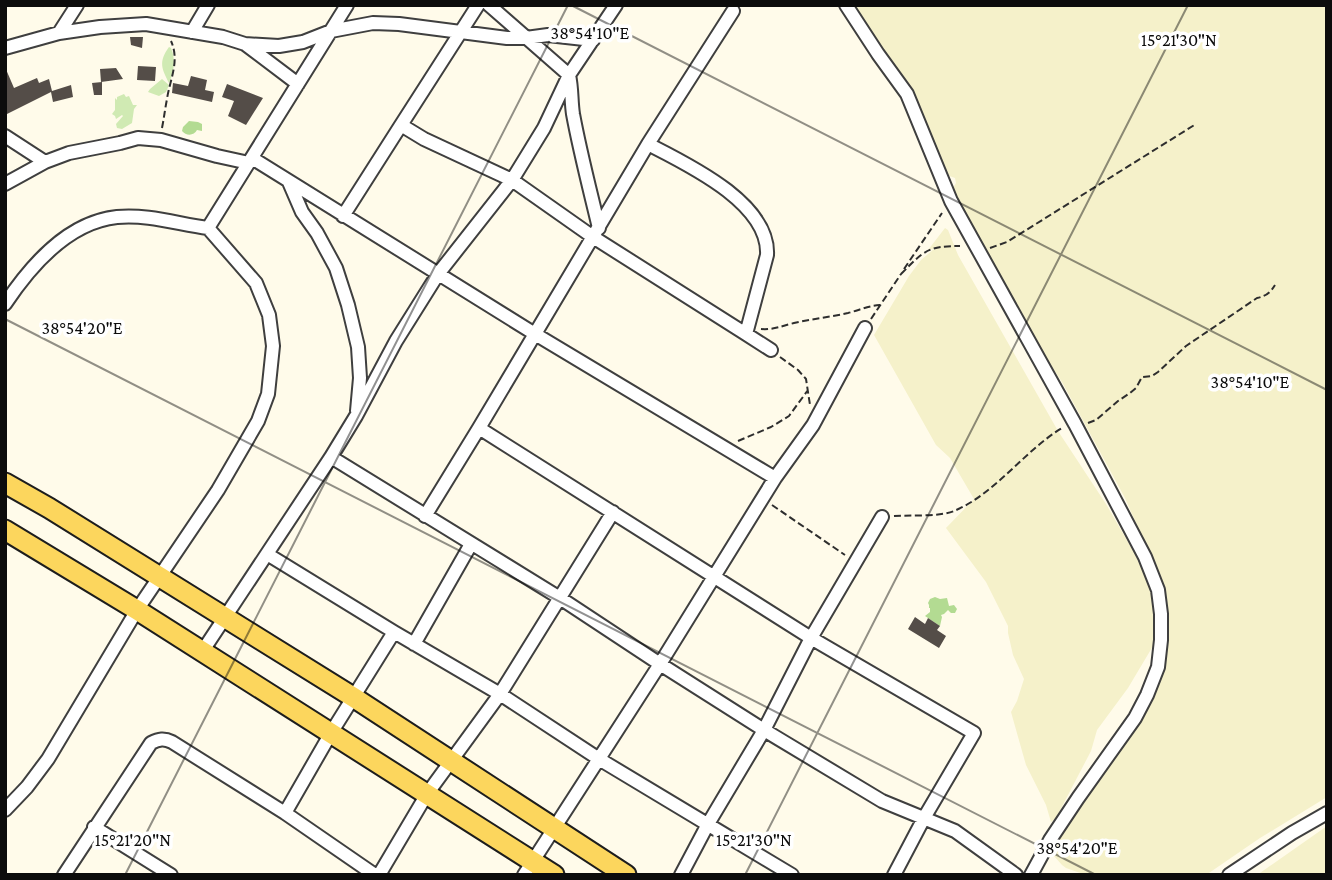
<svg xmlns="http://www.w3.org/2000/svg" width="1332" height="880" font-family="'Crimson Pro',serif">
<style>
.farmland{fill:#f5f1ca}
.green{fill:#d0eab3}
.forest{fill:#b3db92}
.building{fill:#544d48}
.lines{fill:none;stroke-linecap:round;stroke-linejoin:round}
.street-casing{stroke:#3f3f3f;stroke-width:16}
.primary-casing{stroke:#1d1d1d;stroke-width:23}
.path{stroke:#2e2e2e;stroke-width:2;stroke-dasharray:7 3.5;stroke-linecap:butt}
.street{stroke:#fff;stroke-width:12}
.primary{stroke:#fcd65d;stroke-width:19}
.ticks{fill:none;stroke:#0c0c0c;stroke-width:2;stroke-opacity:0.45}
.ticks-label{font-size:18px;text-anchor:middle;fill:#0c0c0c;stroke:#fff;stroke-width:7;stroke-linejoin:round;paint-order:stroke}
</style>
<rect width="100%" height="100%" fill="#fffbea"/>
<path class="farmland" d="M 855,5 L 1327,5 L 1327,797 L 1260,838 L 1206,875 L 1086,875 L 1066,868 L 1062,865 L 1054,856 L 1055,846 L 1059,836 L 1157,687 L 1162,594 L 1156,569 L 1125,498 L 1062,382 L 1009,303 L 956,201 L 953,188 L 956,183 L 955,178 L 944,174 L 935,145 L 860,19 Z
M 945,228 L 948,230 L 958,255 L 1058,431 L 1106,504 L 1132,549 L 1152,589 L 1154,611 L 1153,646 L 1128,688 L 1097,730 L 1091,751 L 1056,818 L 1051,822 L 1046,805 L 1026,765 L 1011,712 L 1017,701 L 1024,679 L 1013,655 L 1008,633 L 1008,626 L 986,582 L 946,528 L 974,499 L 950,458 L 936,445 L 874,335 L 909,276 L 921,260 L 934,249 L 928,250 Z
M 1327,826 L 1327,875 L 1257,875 Z"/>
<path class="green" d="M 169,47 L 171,48 C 176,60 174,72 169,83 C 162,69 158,62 169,47 Z
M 162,79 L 169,85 L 166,92 L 159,96 L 148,92 L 150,89 Z
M 124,94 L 126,97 L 129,96 L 133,105 L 137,105 L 134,109 L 132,123 L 122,129 L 117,128 L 116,124 L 123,116 L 122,115 L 116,119 L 115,116 L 112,114 L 115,110 L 115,98 L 117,100 L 117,97 Z"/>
<path class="forest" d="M 189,121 L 198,122 L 202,124 L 202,131 L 197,130 C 194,136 186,136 182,131 L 183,127 Z
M 935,597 L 940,599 L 947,598 L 949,606 L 954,605 L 957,609 L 955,613 L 951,613 L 948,610 L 944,614 L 941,615 L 942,617 L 940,626 L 925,616 L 930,612 L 930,608 L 929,608 L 929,605 L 928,603 L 930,599 Z"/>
<path class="building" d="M 130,37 L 143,37 L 142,48 L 131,45 Z
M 138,66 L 156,67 L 155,81 L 137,80 Z
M 5,67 L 14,88 L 37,78 L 39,83 L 49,79 L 52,91 L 71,85 L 73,97 L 53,102 L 51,92 L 5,115 Z
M 116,68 L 123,79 L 101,82 L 100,69 Z
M 191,76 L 207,80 L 205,90 L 214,92 L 212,102 L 172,93 L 173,83 L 188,86 Z
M 102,82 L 102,95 L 94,95 L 92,83 Z
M 227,84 L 263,98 L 246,125 L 228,116 L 234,101 L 222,97 Z
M 915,617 L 925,624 L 928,618 L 940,626 L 937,630 L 946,636 L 939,648 L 908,629 Z"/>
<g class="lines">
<g class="street-casing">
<path id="street" d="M 478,5 L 401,125 L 424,139 L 512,180 L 593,237 L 746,334 L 767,255 C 770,203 687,164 648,144
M 489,5 L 569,75 C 572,88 571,101 573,114 C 580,152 590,190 599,228
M 846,5 L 878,54 L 907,94 L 951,201 L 1075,424 L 1145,557 L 1158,590 L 1161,614 L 1161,640 L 1158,667 L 1147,695 L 1135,718 L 1078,798 L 1050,840 L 1031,875
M 192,32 L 208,5
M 59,33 L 77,5
M 245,44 L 279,46 L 303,42 L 331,31 L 373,23 L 399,24 L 507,38 L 526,38 L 548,35 L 593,40
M 5,48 L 59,33 L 100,27 L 146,24 L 223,37 L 245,44 L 298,84
M 5,136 L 45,162
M 252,158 L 535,334 L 775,478
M 289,182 L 302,212 L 317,233 L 336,268 L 348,305 L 358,347 L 360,378 L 357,411
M 5,184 L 45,162 L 69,153 L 120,143 L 138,138 L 161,140 L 217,156 L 249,163
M 343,216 L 401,125
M 5,304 C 31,265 68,222 117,217 C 148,214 178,224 208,228 L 347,5
M 746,334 L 771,350
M 479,428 L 811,638 L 974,733 L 924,818 L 894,875
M 331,457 L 560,598 L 660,664 L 764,730 L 882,801 L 955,831 L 1016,875
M 425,516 L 479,428 L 648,144 L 733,11
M 267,554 L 394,632 L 500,694 L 599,759 L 792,875
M 414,644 L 471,544
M 202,652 L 331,457 L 356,416 L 396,341 L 438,274 L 512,180 L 544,128 L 569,75 L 616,5
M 5,810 L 27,787 L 48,759 L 137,610 L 218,490 L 258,421 L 268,394 L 273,346 L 269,315 L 256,283 L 208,228
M 285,813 L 331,733 L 394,632
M 94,827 L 171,875
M 64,875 L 151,743 C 159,739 164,738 172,742 L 285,813 L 375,875
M 379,875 L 427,794 L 500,694 L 613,512
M 524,875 L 660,664 L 775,478 L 813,425 L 865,328
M 681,875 L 708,824 L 764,730 L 811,638 L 882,517
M 1229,875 L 1292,833 L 1327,813"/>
</g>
<g class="primary-casing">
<path id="primary" d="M 5,483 L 49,508 L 353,697 L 626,875
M 5,530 L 137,610 L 554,875"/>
</g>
<path class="path" d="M 162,128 C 164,118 165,109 167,99 C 170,79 180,61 171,41
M 990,248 L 1007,242 L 1196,124
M 904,269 L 942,213
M 901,274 C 924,251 927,246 960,246
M 871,319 L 901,274
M 761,329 C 773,330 782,326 794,323 C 812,319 830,317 848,313 C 860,310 867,306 880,305
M 780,357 L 798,370 L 806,379 L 810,405
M 1088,423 L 1096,420 L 1118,401 L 1130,393 L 1136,388 L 1142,377 L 1152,376 L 1158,372 L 1186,346 L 1257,298 C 1266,296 1270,293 1275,285
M 738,441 L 771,427 L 789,416 L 808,390
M 772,505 L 845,555
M 894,516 C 909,515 940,517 954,511 C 995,494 1024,451 1062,428"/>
<use href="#street" class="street"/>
<use href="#primary" class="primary"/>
</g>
<path class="ticks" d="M 571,5 L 1327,390M 5,319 L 1096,875M 125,875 L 568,5M 745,875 L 1188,5"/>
<g class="ticks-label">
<text x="590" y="39">38°54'10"E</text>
<text x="1179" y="46">15°21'30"N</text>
<text x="82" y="334">38°54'20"E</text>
<text x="1250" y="388">38°54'10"E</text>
<text x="133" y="846">15°21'20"N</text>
<text x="754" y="846">15°21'30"N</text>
<text x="1077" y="854">38°54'20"E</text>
</g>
<rect width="1332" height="880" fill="none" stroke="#0c0c0c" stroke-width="14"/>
</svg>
